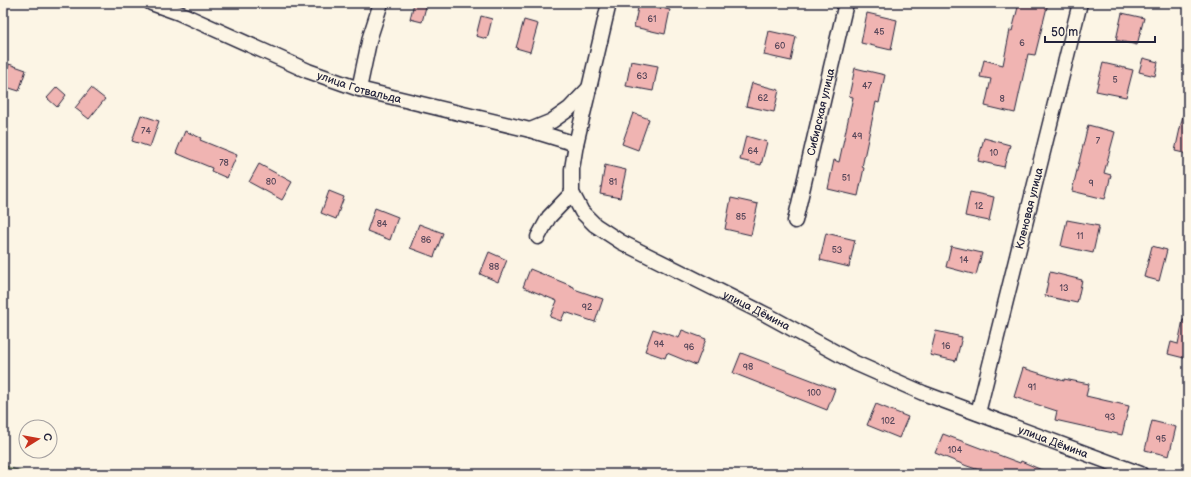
<svg xmlns="http://www.w3.org/2000/svg" width="1191" height="477" font-family="'Balsamiq Sans',sans-serif">
<style>
.green{fill:#bcd58c;stroke:#6f7c64}
.building{fill:#f0b4b2;stroke:#22223b}
.lines{fill:none;stroke-linecap:round;stroke-linejoin:round}
.minor-casing{stroke:#22223b;stroke-width:17}
.minor{stroke:#fcf5e5;stroke-width:14}
.labels{text-anchor:middle;dominant-baseline:central;stroke-width:3;stroke-linejoin:round;paint-order:stroke}
.number-label{font-size:9px;fill:#564659}
.street-label{font-size:11px;fill:#22223b;stroke:#fcf5e5}
</style>
<rect width="100%" height="100%" fill="#fcf5e5"/>
<filter id="ink" filterUnits="userSpaceOnUse"><feTurbulence type="fractalNoise" baseFrequency=".025" numOctaves="2"/><feDisplacementMap in="SourceGraphic" scale="8" xChannelSelector="R" yChannelSelector="G"/><feConvolveMatrix kernelMatrix="1 2 1 2 8 2 1 2 1" color-interpolation-filters="sRGB"/></filter>
<g filter="url(#ink)">
<path class="green" d="M 3,465 L 28,474 L 3,474 Z"/>
<path class="building" d="M 414,3 L 427,3 L 422,22 L 410,19 Z
M 639,3 L 670,10 L 665,34 L 634,27 Z
M 1019,3 L 1048,3 L 1035,55 L 1028,54 L 1015,113 L 985,106 L 991,79 L 980,77 L 984,60 L 1003,65 L 1010,30 L 1012,31 Z
M 867,13 L 897,20 L 891,50 L 861,43 Z
M 1122,13 L 1144,18 L 1137,45 L 1116,40 Z
M 481,16 L 492,19 L 487,39 L 476,36 Z
M 524,20 L 538,24 L 530,52 L 516,48 Z
M 769,31 L 796,37 L 791,61 L 764,55 Z
M 1143,58 L 1158,62 L 1155,76 L 1139,72 Z
M 631,61 L 658,66 L 653,91 L 626,86 Z
M 1103,63 L 1133,70 L 1126,97 L 1096,91 Z
M 9,64 L 26,70 L 19,91 L 3,86 L 3,82 Z
M 855,68 L 885,75 L 879,103 L 876,102 L 862,167 L 864,168 L 858,196 L 828,189 L 834,160 L 839,162 L 853,97 L 849,96 Z
M 752,83 L 779,90 L 774,112 L 746,106 Z
M 57,87 L 66,95 L 57,107 L 47,98 Z
M 91,88 L 105,99 L 89,119 L 75,108 Z
M 633,113 L 649,119 L 638,150 L 622,144 Z
M 141,115 L 159,121 L 150,147 L 132,141 Z
M 1183,115 L 1188,116 L 1188,154 L 1175,151 Z
M 1088,125 L 1115,132 L 1104,173 L 1111,175 L 1105,199 L 1072,191 Z
M 185,131 L 201,138 L 200,140 L 237,155 L 227,178 L 211,171 L 212,168 L 176,153 Z
M 746,136 L 767,142 L 761,165 L 740,160 Z
M 984,138 L 1010,145 L 1004,167 L 978,161 Z
M 259,164 L 292,182 L 282,200 L 249,182 Z
M 605,165 L 626,170 L 620,198 L 600,194 Z
M 329,191 L 344,197 L 336,219 L 321,213 Z
M 970,192 L 994,197 L 989,221 L 965,216 Z
M 731,198 L 758,204 L 751,235 L 725,229 Z
M 375,208 L 398,217 L 390,240 L 367,231 Z
M 1067,220 L 1099,226 L 1093,253 L 1061,246 Z
M 419,224 L 443,233 L 434,257 L 410,248 Z
M 826,233 L 855,240 L 849,267 L 820,260 Z
M 951,246 L 982,253 L 976,275 L 946,267 Z
M 1152,246 L 1167,250 L 1159,281 L 1144,277 Z
M 489,252 L 507,260 L 498,282 L 480,274 Z
M 530,269 L 574,287 L 574,289 L 603,299 L 595,322 L 565,312 L 561,321 L 550,317 L 557,301 L 523,287 Z
M 1050,272 L 1082,280 L 1077,303 L 1045,296 Z
M 1183,320 L 1188,320 L 1188,359 L 1168,354 L 1171,342 L 1178,344 Z
M 653,329 L 679,338 L 682,330 L 706,339 L 696,365 L 667,353 L 665,358 L 645,351 Z
M 936,331 L 962,337 L 956,361 L 930,355 Z
M 741,353 L 835,389 L 827,410 L 733,373 Z
M 1023,368 L 1064,381 L 1064,379 L 1089,384 L 1086,396 L 1129,406 L 1122,435 L 1055,420 L 1057,411 L 1014,397 Z
M 876,404 L 908,417 L 899,438 L 867,425 Z
M 1152,421 L 1176,427 L 1169,456 L 1145,450 Z
M 943,434 L 1020,463 L 1021,461 L 1051,474 L 991,474 L 967,466 L 935,453 Z"/>
<g class="lines">
<g class="minor-casing">
<g id="minor">
<path id="s1" d="M 151,3 L 179,13 L 308,71 L 359,89 L 530,130 L 576,144"/>
<path id="s2" d="M 609,3 L 576,144 L 572,169 L 572,193 L 582,212 L 595,225 L 621,242 L 767,315 L 855,363 L 923,393 L 1141,474"/>
<path d="M 359,89 L 370,37 L 381,3"/>
<path d="M 530,130 L 552,121 L 569,109 L 589,88"/>
<path id="s3" d="M 795,221 L 846,3"/>
<path d="M 538,237 L 549,217 L 572,193"/>
<path id="s4" d="M 978,413 L 1080,3"/>
</g>
</g>
<use href="#minor" class="minor"/>
</g>
</g>
<g class="labels">
<g class="number-label">
<text x="652" y="19">61</text>
<text x="879" y="32">45</text>
<text x="1022" y="43">6</text>
<text x="780" y="46">60</text>
<text x="642" y="76">63</text>
<text x="1115" y="80">5</text>
<text x="867" y="86">47</text>
<text x="763" y="98">62</text>
<text x="1002" y="99">8</text>
<text x="146" y="131">74</text>
<text x="857" y="136">49</text>
<text x="1098" y="141">7</text>
<text x="753" y="151">64</text>
<text x="994" y="153">10</text>
<text x="224" y="163">78</text>
<text x="846" y="178">51</text>
<text x="271" y="182">80</text>
<text x="613" y="182">81</text>
<text x="1091" y="183">9</text>
<text x="979" y="206">12</text>
<text x="741" y="217">85</text>
<text x="382" y="224">84</text>
<text x="1080" y="236">11</text>
<text x="426" y="240">86</text>
<text x="837" y="250">53</text>
<text x="964" y="260">14</text>
<text x="494" y="267">88</text>
<text x="1064" y="288">13</text>
<text x="587" y="307">92</text>
<text x="659" y="344">94</text>
<text x="946" y="346">16</text>
<text x="689" y="347">96</text>
<text x="748" y="367">98</text>
<text x="1032" y="387">91</text>
<text x="814" y="393">100</text>
<text x="1110" y="417">93</text>
<text x="888" y="421">102</text>
<text x="1161" y="439">95</text>
<text x="955" y="450">104</text>
</g>
<g class="street-label">
<text stroke="none"><textPath href="#s1" startOffset="225">улица Готвальда</textPath></text>
<text stroke="none"><textPath href="#s3" startOffset="112">Сибирская улица</textPath></text>
<text stroke="none"><textPath href="#s4" startOffset="211">Кленовая улица</textPath></text>
<text stroke="none"><textPath href="#s2" startOffset="417">улица Дёмина</textPath></text>
<text stroke="none"><textPath href="#s2" startOffset="742">улица Дёмина</textPath></text>
</g>
</g>
<rect width="1191" height="477" fill="none" stroke="#fcf5e5" stroke-width="16"/>
<rect x="8" y="8" width="1175" height="461" fill="none" stroke="#22223b" stroke-width="1.5" filter="url(#ink)"/>
<g transform="translate(38 439) rotate(79)"><circle r="19" fill="#fcf5e5" stroke="#a5a1a1"/>
<path d="M0-3L7 15L0 10L-7 15Z" fill="#c8321e"/>
<text y="-6" font-size="11" font-weight="bold" text-anchor="middle" fill="#22223b">С</text>
</g>
<path d="M1045 36v6h110v-6" fill="none" stroke="#22223b" stroke-width="2"/>
<text x="1051" y="36" font-size="12" fill="#22223b" stroke="#fcf5e5" stroke-width="3" paint-order="stroke">50 m</text>
</svg>
